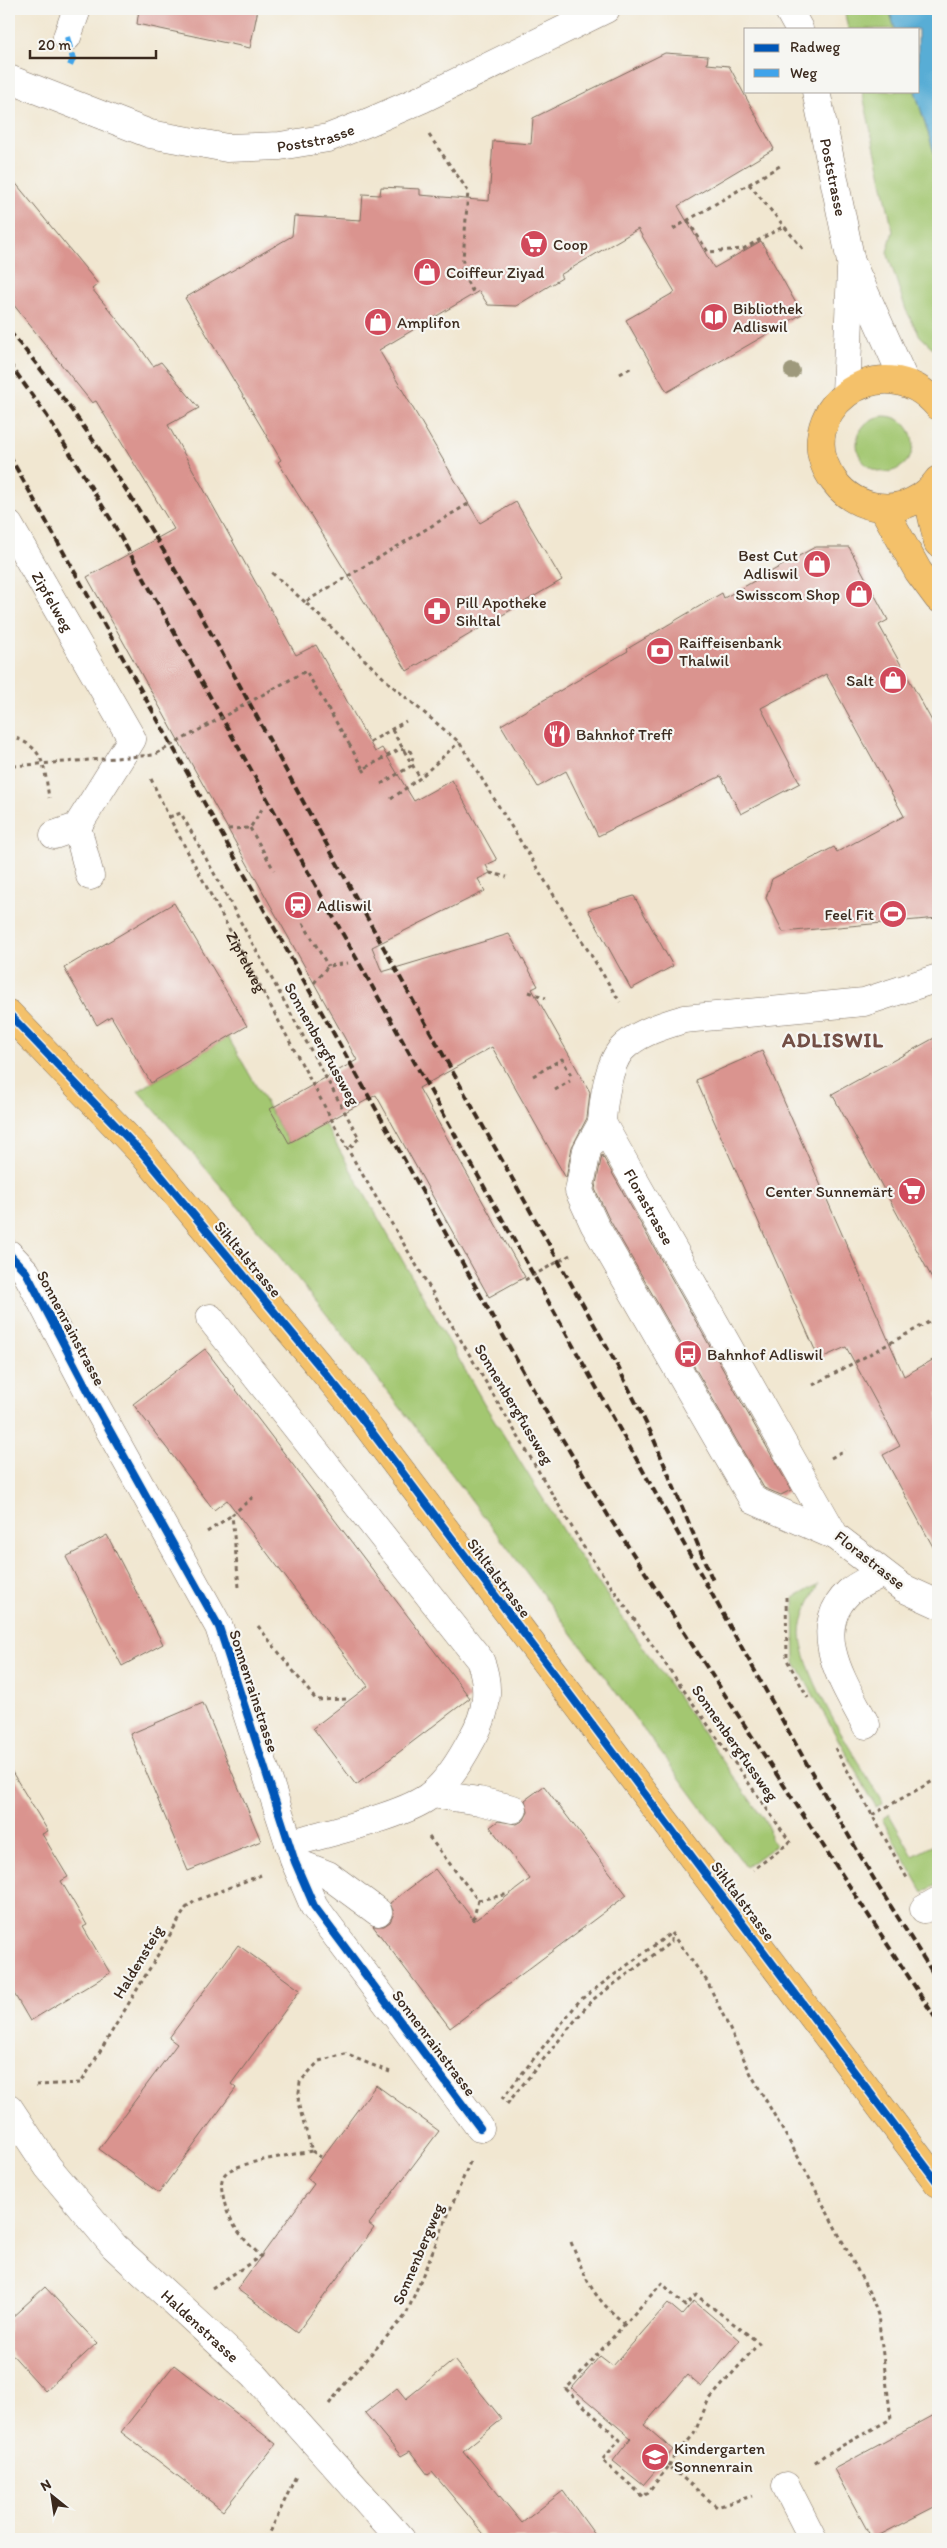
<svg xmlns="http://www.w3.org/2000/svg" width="947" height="2548" font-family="Itim,sans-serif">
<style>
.green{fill:#a3c771;stroke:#6f7848}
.water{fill:#59add5;stroke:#4a6c7a}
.building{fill:#da948f}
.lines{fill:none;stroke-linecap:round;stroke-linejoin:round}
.minor-casing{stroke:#7b6c5d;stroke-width:29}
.major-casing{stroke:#7b6c5d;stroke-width:29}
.path{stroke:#7b6c5d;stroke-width:3;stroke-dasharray:4 4;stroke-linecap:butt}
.minor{stroke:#fff;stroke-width:28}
.major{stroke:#f4c16a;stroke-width:28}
.rail{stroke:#3b2a1e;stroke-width:4;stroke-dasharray:8 4;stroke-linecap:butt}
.path-bridge{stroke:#7b6c5d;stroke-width:3;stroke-dasharray:4 4;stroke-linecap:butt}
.quiet{stroke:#3fa3ea;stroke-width:6;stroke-dasharray:12 6;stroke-linecap:butt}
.cycleway-casing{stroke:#f6f6f2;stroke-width:11}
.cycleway{stroke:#0057b8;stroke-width:8}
.tree{fill:#9e997c}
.labels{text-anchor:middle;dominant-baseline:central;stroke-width:4.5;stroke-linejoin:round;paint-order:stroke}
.street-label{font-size:16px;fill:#3b2a1e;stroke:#f6f6f2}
.poi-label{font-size:16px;fill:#3b2a1e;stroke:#f6f6f2;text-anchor:start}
.district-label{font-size:21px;font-weight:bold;letter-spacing:1px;fill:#734f46;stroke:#f6f6f2}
</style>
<rect width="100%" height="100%" fill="#f6f6f2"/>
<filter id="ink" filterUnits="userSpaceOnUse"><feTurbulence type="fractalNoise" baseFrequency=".02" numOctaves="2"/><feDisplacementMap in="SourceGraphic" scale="10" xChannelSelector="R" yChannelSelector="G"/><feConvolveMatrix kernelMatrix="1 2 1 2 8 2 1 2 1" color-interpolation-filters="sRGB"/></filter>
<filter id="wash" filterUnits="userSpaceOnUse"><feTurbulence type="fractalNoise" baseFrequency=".0096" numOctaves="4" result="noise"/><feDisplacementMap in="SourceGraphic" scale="20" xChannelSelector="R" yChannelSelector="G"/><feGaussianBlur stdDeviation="1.12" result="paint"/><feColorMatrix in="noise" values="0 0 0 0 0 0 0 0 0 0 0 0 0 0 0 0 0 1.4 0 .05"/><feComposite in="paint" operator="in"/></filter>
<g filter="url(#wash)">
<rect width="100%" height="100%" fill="#f1e7d1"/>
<path class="green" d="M 844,9 L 889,9 L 895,29 L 848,29 Z
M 862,91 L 915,91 L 938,165 L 938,353 L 920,336 L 906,310 L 887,252 L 893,231 Z
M857 444a28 28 0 1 1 56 0a28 28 0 1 1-56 0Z
M 228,1037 L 289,1143 L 324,1123 L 485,1405 L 571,1544 L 769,1827 L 770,1838 L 776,1845 L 746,1867 C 549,1604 357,1336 138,1091 Z
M 819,1584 C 811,1599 801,1616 801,1634 C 802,1677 860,1764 883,1804 L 876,1807 L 795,1662 L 794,1598 Z
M 889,1814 L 913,1856 L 938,1843 L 938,1884 L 923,1892 L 882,1819 Z"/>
<path class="water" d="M 889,9 L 938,9 L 938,165 L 915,91 L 918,91 L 918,29 L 895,29 Z"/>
<g id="blocks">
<path class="building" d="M 139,9 L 258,9 L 250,48 L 137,24 Z
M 665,53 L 708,56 L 707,64 L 729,66 L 774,149 L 678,206 L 714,268 L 761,241 L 802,314 L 667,392 L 626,320 L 675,292 L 638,229 L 560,275 L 562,278 L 516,306 L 488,305 L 479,291 L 379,350 L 480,523 L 516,502 L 562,580 L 407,671 L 278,462 L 281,460 L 185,298 L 292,236 L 294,216 L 361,220 L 363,194 L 380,195 L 381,187 L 420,189 L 420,195 L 489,201 L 493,141 L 531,144 L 533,118 Z
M 9,175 L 98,284 L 92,289 L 137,343 L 153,366 L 161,362 L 199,408 L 168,425 L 296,655 L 316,645 L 375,752 L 382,748 L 414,801 L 452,780 L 497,860 L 486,865 L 490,873 L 478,879 L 485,891 L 372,947 L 382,972 L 509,934 L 538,986 L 532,989 L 590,1092 L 587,1118 L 572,1147 L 566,1178 L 492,1047 L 419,1088 L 525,1277 L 489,1297 L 376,1095 L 289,1143 L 270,1109 L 357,1060 L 87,577 L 174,529 L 96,401 L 92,403 L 9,299 Z
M 815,547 L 849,547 L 888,620 L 879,625 L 938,732 L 938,918 L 783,932 L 766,898 L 772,879 L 834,847 L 837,852 L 904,816 L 826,674 L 761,708 L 800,783 L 741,814 L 721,776 L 598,836 L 566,771 L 538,787 L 501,725 L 628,651 L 627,649 L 722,593 L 724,598 Z
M 634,896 L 673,966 L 631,989 L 588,910 Z
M 174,903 L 247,1026 L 151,1083 L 111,1016 L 97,1025 L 64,968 Z
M 938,1036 L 938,1289 L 832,1094 Z
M 762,1051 L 904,1376 L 938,1357 L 938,1556 L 883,1455 L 900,1446 L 846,1347 L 819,1359 L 696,1080 Z
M 602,1155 L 791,1490 L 781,1495 L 764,1488 L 608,1217 L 595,1189 Z
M 205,1349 L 470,1698 L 356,1785 L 313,1728 L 368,1686 L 227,1500 L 214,1510 L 133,1404 Z
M 107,1535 L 163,1644 L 122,1666 L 66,1557 Z
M 203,1703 L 261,1841 L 188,1871 L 130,1734 Z
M 9,1767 L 48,1831 L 42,1834 L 68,1877 L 61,1881 L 87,1925 L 83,1927 L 110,1973 L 30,2021 L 9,1985 Z
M 544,1786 L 627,1895 L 450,2028 L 373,1926 L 384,1926 L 390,1922 L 394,1913 L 390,1903 L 435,1869 L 474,1921 L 530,1879 L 490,1827 L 498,1821 L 517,1824 L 524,1820 L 528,1812 L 525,1800 Z
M 238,1945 L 300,1990 L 231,2084 L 236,2088 L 159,2193 L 99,2149 L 177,2044 L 169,2038 Z
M 376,2085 L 439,2131 L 369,2224 L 374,2228 L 297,2333 L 237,2289 L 314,2184 L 307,2178 Z
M 45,2287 L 97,2343 L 45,2391 L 9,2351 L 9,2320 Z
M 694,2301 L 740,2340 L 701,2387 L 687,2375 L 644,2425 L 673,2450 L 643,2485 L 613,2461 L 631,2438 L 572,2388 L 600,2356 L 613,2366 L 668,2303 L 682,2315 Z
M 454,2360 L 502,2419 L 463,2451 L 522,2523 L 563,2491 L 598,2539 L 488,2539 L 432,2472 L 428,2475 L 410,2451 L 401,2456 L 365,2413 L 397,2388 L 406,2399 Z
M 174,2365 L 276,2444 L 223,2511 L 121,2432 Z
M 938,2413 L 938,2505 L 872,2539 L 834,2469 Z"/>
</g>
</g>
<g filter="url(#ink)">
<use href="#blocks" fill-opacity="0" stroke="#7b6c5d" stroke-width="1"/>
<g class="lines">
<g class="minor-casing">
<g id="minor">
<path d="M 788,9 L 799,29"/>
<path d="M 67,37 L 77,9"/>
<path id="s2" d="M 9,79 L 150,134 L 227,148 L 280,146 L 328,138 L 369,122 L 422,99 L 606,9"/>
<path id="s3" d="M 816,91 L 851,262 L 905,382"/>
<path d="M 846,393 L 851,269"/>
<path id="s4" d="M 9,525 L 132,739 L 77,827 L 54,835"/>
<path d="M 77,827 L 90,876"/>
<path id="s5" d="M 938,978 L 864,1002 L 684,1019 C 663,1026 638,1032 622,1049 C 608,1064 603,1103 602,1123 L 835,1536 L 903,1588 L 938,1604"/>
<path d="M 602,1123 L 587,1150 L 579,1191 L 594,1224 L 753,1500 L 835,1536"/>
<path d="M 9,1254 L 26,1272 L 95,1404 L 219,1627 L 295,1862 L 314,1906 L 480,2128"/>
<path d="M 210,1318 L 480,1660 C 491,1688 487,1713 472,1739 C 462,1758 449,1780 432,1794 C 406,1816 325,1833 289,1844"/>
<path d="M 866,1725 C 846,1686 807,1631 849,1592 C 858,1584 872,1579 882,1573"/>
<path d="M 432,1794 L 479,1801 L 513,1809"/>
<path d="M 295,1862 L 328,1875 L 378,1912"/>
<path d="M 924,1909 L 938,1901"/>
<path id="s6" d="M 9,2108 L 48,2167 L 114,2246 L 254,2375 L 401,2539"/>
<path d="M 786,2486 L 813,2539"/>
</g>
</g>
<g class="major-casing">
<path id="major" d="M 938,406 C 882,339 785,415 834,481 C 845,496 861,505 879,507 C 902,510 925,499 938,480
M 927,494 L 938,543
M 883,508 L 918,571 L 938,598
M 9,1014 L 143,1154 L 350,1403 L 938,2183"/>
</g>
<g class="path">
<path d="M 429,135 L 468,191 L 462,273 L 473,292"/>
<path d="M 749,184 L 803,249"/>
<path d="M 688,221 L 708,252 L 743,249 L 784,226"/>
<path d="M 673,229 L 783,164"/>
<path d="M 620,374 L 632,367"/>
<path d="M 468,504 L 305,602 L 391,685 L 459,742 L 620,1002"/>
<path d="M 272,573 L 305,602"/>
<path d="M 273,689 L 306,671 L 349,744"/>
<path d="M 392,730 L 420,778"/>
<path d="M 9,736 C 45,746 44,766 49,798"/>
<path d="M 370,742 L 406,721"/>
<path d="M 380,760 L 400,749 L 410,751 L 413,757 L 411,766 L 381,784"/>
<path d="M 9,768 L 13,766"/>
<path d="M 363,769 L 365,772"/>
<path id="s1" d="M 151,779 L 169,817 L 348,1150 L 583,1546 L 790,1842 L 753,1870"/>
<path d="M 391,799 L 420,778 L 459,742"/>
<path d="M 169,817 L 181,813 L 359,1138 L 348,1150"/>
<path d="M 250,828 L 274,870"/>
<path d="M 228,829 L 250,828 L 262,809"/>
<path d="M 490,873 L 507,877"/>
<path d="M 303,923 L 328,966"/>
<path d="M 314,983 L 328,966 L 348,963"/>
<path d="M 529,992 L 546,998"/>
<path d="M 938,1042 L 934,1045 L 938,1052"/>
<path d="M 533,1076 L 562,1059 L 571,1075"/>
<path d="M 555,1090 L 570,1081"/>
<path d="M 525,1280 L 570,1255"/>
<path d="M 813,1385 L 938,1317"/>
<path d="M 831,1458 L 845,1450"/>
<path d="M 207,1532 L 232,1515"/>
<path d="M 239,1587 L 232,1515 L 254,1496"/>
<path d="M 786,1597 L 787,1660 L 808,1698"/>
<path d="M 258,1626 L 316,1700 L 350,1699"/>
<path d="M 835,1748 L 907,1878"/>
<path d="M 872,1815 L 933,1781"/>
<path d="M 429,1837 L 478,1900 L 473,1922"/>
<path d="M 478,1900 L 510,1894"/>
<path d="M 671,1933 L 707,1981 L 751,2074 L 802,2164 L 872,2298 L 878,2315 L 891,2419 L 825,2455 L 814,2463"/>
<path d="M 36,2085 L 81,2083 L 186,1908 L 195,1901 L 261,1875"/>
<path d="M 502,2099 L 580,2000 L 671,1933"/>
<path d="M 507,2104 L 591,2001 L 671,1942 L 671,1934"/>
<path d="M 312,2151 L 321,2157"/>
<path d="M 571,2242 C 587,2282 591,2295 624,2323"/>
<path d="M 212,2288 L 261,2256 C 242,2238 227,2222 223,2195 C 221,2188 220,2179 226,2173 C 235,2163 296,2154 312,2151 L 298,2103 L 300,2082 L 319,2061 L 345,2054 L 390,2072"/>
<path d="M 329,2404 L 347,2381 L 406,2315 L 470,2162"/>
<path d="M 669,2466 L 673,2458 L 694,2434 L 708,2401 L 759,2343 L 696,2295 L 685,2306 L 662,2283 L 566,2389 L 620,2440 L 602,2460 L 644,2497 L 669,2466 L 717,2507 L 752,2496"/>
<path d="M 267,2539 L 296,2476"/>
</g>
<use href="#minor" class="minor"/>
<use href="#major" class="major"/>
<path class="rail" d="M 9,331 C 129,470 212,636 300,796 C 405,987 511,1177 618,1367 L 652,1435 L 713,1581
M 9,363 L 47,416 L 113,523 L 808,1766 L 878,1886 L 938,1981
M 9,455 L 542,1405 L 609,1517 L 938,2022"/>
<path class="path-bridge" d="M 349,744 L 363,769 L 380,760
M 13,766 L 154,755 L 273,689"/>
<path class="quiet" d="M 67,37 L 73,59 L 68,70"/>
<g class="cycleway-casing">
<path id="cycleway" d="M 9,1014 L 143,1154 L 350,1403 L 938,2183
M 9,1254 L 26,1272 L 95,1404 L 219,1627 L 295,1862 L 314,1906 L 480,2128"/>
</g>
<use href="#cycleway" class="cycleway"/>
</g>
<circle class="tree" cx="792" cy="371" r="8"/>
</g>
<defs>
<g id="supermarket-disc" transform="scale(1.4375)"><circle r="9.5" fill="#d1495b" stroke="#f6f6f2"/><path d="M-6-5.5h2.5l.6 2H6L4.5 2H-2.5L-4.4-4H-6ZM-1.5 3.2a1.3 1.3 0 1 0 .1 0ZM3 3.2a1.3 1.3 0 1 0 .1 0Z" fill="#fff"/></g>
<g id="shop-disc" transform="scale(1.4375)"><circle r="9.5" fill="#d1495b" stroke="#f6f6f2"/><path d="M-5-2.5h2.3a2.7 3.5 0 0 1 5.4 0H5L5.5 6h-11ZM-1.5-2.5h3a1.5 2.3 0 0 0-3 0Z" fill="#fff"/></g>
<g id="library-disc" transform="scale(1.4375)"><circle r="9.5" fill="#d1495b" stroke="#f6f6f2"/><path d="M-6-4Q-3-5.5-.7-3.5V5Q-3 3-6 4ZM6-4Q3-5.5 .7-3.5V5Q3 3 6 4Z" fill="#fff"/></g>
<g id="pharmacy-disc" transform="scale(1.4375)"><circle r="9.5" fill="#d1495b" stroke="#f6f6f2"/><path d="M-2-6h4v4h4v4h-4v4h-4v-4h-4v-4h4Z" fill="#fff"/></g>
<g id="bank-disc" transform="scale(1.4375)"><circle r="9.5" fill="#d1495b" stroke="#f6f6f2"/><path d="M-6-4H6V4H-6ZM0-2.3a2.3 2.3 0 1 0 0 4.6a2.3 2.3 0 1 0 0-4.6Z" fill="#fff"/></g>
<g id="restaurant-disc" transform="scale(1.4375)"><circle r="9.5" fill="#d1495b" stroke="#f6f6f2"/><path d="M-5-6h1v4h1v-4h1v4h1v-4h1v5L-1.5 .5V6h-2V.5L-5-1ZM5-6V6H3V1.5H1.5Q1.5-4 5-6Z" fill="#fff"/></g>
<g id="station-disc" transform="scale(1.4375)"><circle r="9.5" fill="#d1495b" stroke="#f6f6f2"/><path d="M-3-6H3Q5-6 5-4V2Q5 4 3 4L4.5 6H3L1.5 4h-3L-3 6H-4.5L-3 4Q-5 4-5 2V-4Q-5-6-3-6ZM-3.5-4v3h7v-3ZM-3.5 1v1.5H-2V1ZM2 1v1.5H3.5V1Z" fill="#fff"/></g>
<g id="stadium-disc" transform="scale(1.4375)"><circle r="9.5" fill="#d1495b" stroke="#f6f6f2"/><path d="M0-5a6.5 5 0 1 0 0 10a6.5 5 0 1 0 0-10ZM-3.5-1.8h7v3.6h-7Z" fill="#fff"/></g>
<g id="bus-disc" transform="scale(1.4375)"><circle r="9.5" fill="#d1495b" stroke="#f6f6f2"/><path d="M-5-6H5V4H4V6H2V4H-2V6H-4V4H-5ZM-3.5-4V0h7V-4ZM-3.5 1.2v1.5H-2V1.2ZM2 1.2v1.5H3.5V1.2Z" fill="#fff"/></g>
<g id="school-disc" transform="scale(1.4375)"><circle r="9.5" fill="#d1495b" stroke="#f6f6f2"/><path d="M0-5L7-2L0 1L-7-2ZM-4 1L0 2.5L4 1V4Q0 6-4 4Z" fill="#fff"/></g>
</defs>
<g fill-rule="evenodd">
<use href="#supermarket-disc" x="534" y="244"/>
<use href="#shop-disc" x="427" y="272"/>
<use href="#library-disc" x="714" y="317"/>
<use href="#shop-disc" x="378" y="322"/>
<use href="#shop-disc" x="817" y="564"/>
<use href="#shop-disc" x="859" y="594"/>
<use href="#pharmacy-disc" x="437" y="611"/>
<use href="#bank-disc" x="660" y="651"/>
<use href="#shop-disc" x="893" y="680"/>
<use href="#restaurant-disc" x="557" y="734"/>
<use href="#station-disc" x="298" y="905"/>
<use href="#stadium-disc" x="893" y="914"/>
<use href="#supermarket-disc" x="912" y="1191"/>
<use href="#bus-disc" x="688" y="1354"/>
<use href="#school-disc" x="655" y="2457"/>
</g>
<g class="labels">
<g class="street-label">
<text stroke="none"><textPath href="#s2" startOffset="319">Poststrasse</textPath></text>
<text stroke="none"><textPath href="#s3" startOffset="88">Poststrasse</textPath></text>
<text stroke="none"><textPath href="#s4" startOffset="88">Zipfelweg</textPath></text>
<text stroke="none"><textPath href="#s1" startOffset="206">Zipfelweg</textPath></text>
<text transform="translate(322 1044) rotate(61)">Sonnenbergfussweg</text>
<text stroke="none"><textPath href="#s5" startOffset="502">Florastrasse</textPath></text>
<text transform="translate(248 1259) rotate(50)">Sihltalstrasse</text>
<text transform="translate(71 1328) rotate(62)">Sonnenrainstrasse</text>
<text transform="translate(514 1404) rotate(59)">Sonnenbergfussweg</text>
<text transform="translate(870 1560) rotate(38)">Florastrasse</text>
<text transform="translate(499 1578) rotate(53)">Sihltalstrasse</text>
<text transform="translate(254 1691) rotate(72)">Sonnenrainstrasse</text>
<text transform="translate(735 1743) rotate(55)">Sonnenbergfussweg</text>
<text transform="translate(743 1901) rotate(53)">Sihltalstrasse</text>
<text transform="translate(138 1962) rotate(-59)">Haldensteig</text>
<text transform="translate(434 2043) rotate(53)">Sonnenrainstrasse</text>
<text transform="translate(418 2254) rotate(-67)">Sonnenbergweg</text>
<text stroke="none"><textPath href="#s6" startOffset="291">Haldenstrasse</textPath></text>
</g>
<g class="poi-label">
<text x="553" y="244">Coop</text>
<text x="446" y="272">Coiffeur Ziyad</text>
<text x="733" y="308">Bibliothek<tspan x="733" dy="18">Adliswil</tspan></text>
<text x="397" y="322">Amplifon</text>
<text x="798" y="555" text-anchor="end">Best Cut<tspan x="798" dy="18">Adliswil</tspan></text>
<text x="840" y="594" text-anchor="end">Swisscom Shop</text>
<text x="456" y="602">Pill Apotheke<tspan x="456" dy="18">Sihltal</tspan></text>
<text x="679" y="642">Raiffeisenbank<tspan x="679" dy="18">Thalwil</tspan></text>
<text x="874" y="680" text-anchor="end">Salt</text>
<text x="576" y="734">Bahnhof Treff</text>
<text x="317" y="905">Adliswil</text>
<text x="874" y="914" text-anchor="end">Feel Fit</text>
<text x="893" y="1191" text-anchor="end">Center Sunnemärt</text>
<text x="707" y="1354">Bahnhof Adliswil</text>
<text x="674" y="2448">Kindergarten<tspan x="674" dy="18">Sonnenrain</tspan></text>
</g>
<g class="district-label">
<text x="833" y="1039">ADLISWIL</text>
</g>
</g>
<rect width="947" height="2548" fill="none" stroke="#f6f6f2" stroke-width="30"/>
<rect x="744" y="28" width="175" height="65" fill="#f6f6f2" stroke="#aba49d"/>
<rect x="754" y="44" width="25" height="8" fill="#0057b8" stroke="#aba49d"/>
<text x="790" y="52" font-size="15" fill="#3b2a1e">Radweg</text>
<rect x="754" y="69" width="25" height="8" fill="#3fa3ea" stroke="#aba49d"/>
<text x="790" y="78" font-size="15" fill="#3b2a1e">Weg</text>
<g transform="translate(52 2496) rotate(330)" stroke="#f6f6f2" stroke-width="4" paint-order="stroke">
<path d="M0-4L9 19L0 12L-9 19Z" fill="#3b2a1e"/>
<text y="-8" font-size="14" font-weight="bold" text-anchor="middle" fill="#3b2a1e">N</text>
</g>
<path d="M30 50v8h126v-8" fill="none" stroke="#3b2a1e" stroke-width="2.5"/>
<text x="38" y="50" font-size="15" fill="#3b2a1e" stroke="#f6f6f2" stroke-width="4" paint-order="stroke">20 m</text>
</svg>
